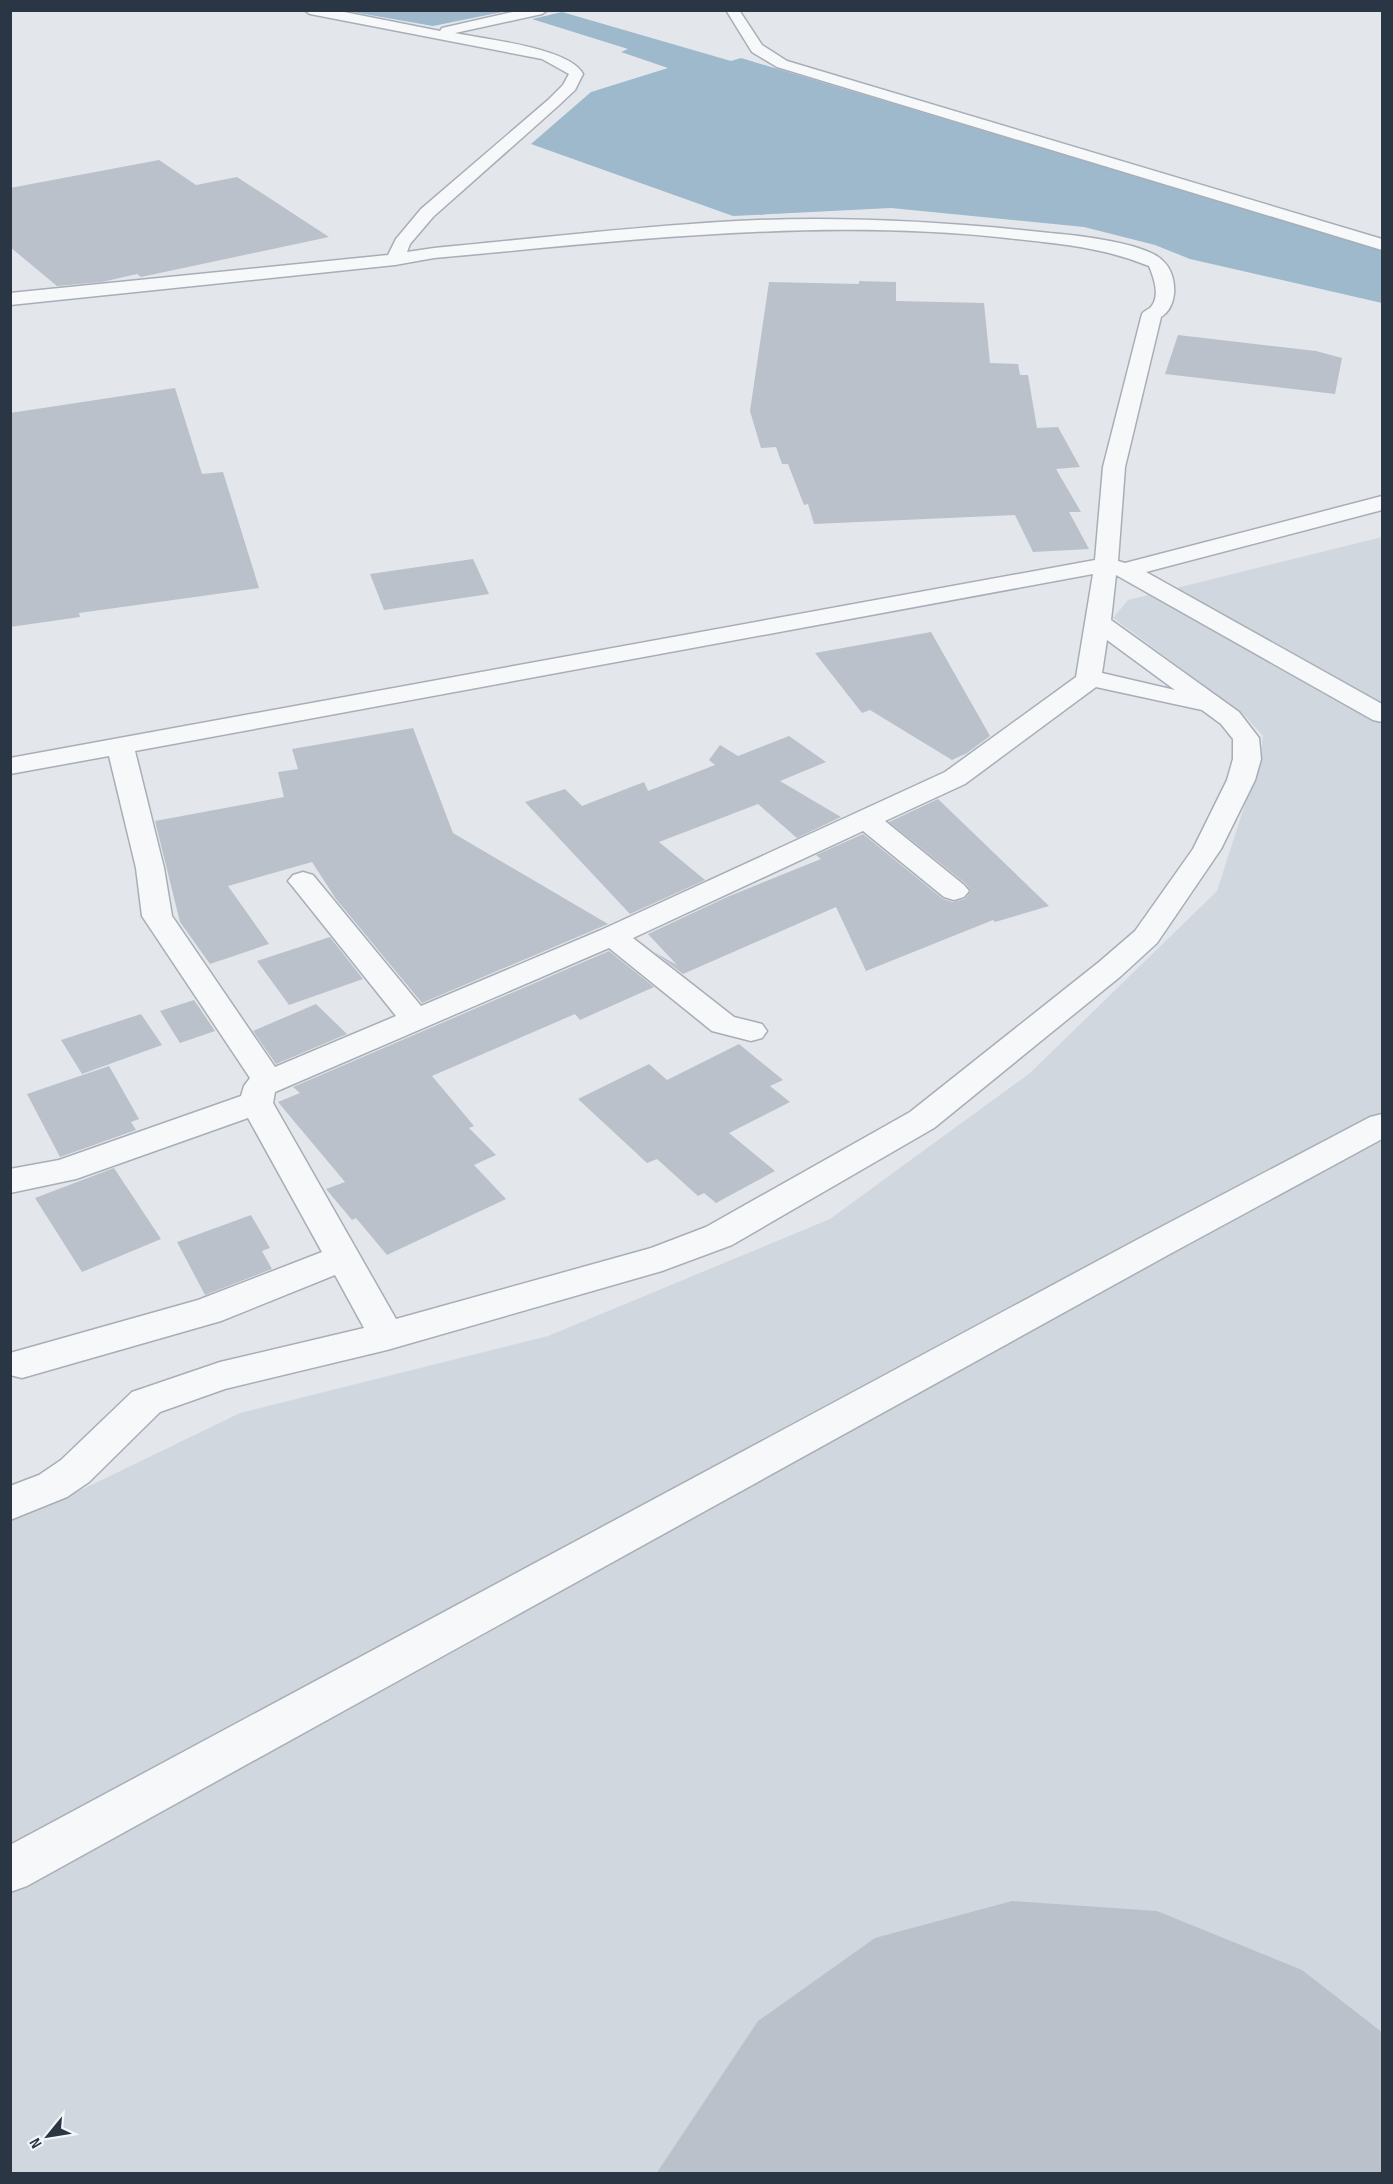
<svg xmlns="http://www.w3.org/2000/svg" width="1393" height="2184" font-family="'Sofia Sans Condensed',sans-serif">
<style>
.built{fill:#d1d7de}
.water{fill:#9eb8cc}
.building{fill:#bac1ca}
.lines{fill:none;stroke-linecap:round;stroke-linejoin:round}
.minor-casing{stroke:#a8aeb7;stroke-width:3}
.minor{fill:#f6f8fa;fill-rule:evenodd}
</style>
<rect width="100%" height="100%" fill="#e3e7ec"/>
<path class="built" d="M 1382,537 L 1382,2173 L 11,2174 L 11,1521 L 48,1506 L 240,1413 L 548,1336 L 830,1219 L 1030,1073 L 1217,891 L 1261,754 L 1263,736 L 1243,714 L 1113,618 L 1128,600 Z"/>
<path class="water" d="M 347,11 L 507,11 L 433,26 Z
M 562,12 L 731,61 L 741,58 L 1382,250 L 1382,303 L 1190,259 L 1155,245 L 1084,227 L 891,208 L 733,216 L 531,144 L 591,92 L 668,68 L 621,52 L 628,49 L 532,19 Z"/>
<path class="building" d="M 159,160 L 196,185 L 237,177 L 329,237 L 141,277 L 137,274 L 102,282 L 57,286 L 10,247 L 10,188 Z
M 859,281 L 896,282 L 896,301 L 984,303 L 990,363 L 1018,364 L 1020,375 L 1028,375 L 1037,428 L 1058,427 L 1080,467 L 1056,469 L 1081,512 L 1069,512 L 1089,549 L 1033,552 L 1015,515 L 814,524 L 808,504 L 804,505 L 788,464 L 782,464 L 776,447 L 761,448 L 750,411 L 769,282 L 859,284 Z
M 1178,335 L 1316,351 L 1342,358 L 1335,394 L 1165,374 Z
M 175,388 L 202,474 L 223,472 L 259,588 L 79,613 L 80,617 L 10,627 L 10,413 Z
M 473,559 L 489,594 L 384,610 L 370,574 Z
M 931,632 L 990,736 L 967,753 L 952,760 L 870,710 L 862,713 L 815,653 Z
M 413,728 L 453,833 L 608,924 L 422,1003 L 336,899 L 312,862 L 228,886 L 269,944 L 210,964 L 180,922 L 155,821 L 284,797 L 278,772 L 298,769 L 292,749 Z
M 789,736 L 826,762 L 780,781 L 841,817 L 797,838 L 758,804 L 659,842 L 705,880 L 630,914 L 525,802 L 565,789 L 582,806 L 644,782 L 648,791 L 715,765 L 709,760 L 720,745 L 738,756 Z
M 938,799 L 1049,906 L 995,922 L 993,920 L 866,971 L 836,907 L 683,974 L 654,952 L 677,965 L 648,934 L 727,897 L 821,859 L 816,855 L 863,834 L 943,899 L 953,902 L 965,899 L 971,891 L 966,884 L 889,822 Z
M 330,937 L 363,979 L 289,1005 L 257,961 Z
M 609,951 L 654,987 L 580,1020 L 575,1014 L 432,1076 L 474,1126 L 469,1128 L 496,1155 L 474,1165 L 506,1199 L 387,1255 L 356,1218 L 352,1220 L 326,1189 L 345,1182 L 278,1102 L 300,1093 L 293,1087 Z
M 194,1000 L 215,1031 L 180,1043 L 160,1011 Z
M 316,1004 L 347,1034 L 276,1064 L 253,1031 Z
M 141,1014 L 162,1045 L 82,1074 L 61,1040 Z
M 739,1044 L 783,1080 L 770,1086 L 790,1102 L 729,1133 L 775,1171 L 716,1203 L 704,1193 L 698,1196 L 657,1159 L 647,1163 L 578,1099 L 649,1064 L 667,1080 Z
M 109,1066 L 139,1119 L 131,1122 L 136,1130 L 60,1157 L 27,1094 Z
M 114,1168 L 161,1239 L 82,1272 L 35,1198 Z
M 251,1215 L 270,1248 L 262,1251 L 272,1269 L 205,1295 L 177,1242 Z
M 1012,1901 L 1157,1911 L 1302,1970 L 1383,2033 L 1383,2174 L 656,2174 L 758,2021 L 875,1938 Z"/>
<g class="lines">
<g class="minor-casing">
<path id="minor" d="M 304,10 L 334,10 L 440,31 L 442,28 L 521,10 L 548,10 L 542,14 L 455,33 C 484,39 570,48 583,74 L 575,90 L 558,106 L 433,217 L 410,244 L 407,252 L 434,248 C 529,239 624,228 719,222 C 829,215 940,221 1050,233 C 1075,235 1147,243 1163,261 C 1172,269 1175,283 1174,294 C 1173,303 1169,312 1161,317 L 1125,467 L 1118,561 L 1125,563 L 1382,496 L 1382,510 L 1146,572 L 1382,704 L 1382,722 L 1373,720 L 1116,575 L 1111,620 L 1239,712 L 1259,738 L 1261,759 L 1255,780 L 1221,849 L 1157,943 L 1121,976 L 934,1128 L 732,1245 L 662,1271 L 387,1350 L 225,1389 L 160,1412 L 89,1482 L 67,1497 L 10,1520 L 10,1486 L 39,1475 L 61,1460 L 132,1392 L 220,1362 L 364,1328 L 335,1275 L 221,1321 L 22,1378 L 10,1375 L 10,1353 L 198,1300 L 322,1252 L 248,1118 L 76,1179 L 10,1193 L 10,1169 L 59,1160 L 241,1096 L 244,1086 L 250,1078 L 142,916 L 136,868 L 109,756 L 10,774 L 10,758 L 1095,560 L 1103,467 L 1142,314 C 1144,311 1147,310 1150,308 C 1161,297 1154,278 1149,266 C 1099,246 1059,244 1007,238 C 815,217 624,241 434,258 L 395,265 L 10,305 L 10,293 L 388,255 L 396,239 L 421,209 L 548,100 L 563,85 L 569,74 L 542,59 L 310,14 ZM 1093,574 L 1076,677 L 945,772 L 601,930 L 421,1006 L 313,875 L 303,872 L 293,875 L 288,881 L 293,887 L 396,1016 L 275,1067 L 172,916 L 164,868 L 135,751 ZM 1107,640 L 1175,690 L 1102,673 ZM 1096,687 L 1202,710 L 1221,724 L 1233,739 L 1233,759 L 1227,780 L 1193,849 L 1135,931 L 1099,962 L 910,1112 L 706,1227 L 651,1248 L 396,1319 L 273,1103 L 275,1092 L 609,948 L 712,1031 L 751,1041 L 762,1038 L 767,1031 L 762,1024 L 734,1017 L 633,938 L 863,831 L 944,897 L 954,900 L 964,897 L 969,891 L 964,885 L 885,821 L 965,784 Z
M 726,10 L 739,10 L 762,45 L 787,61 L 1382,239 L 1382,250 L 777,67 L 752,52 Z
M 1382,1114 L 1382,1139 L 1168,1255 L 27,1886 L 10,1892 L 10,1845 L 1142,1237 L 1370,1117 Z"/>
</g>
<use href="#minor" class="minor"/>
</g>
<rect width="1393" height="2184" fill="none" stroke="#2b3645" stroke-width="24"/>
<g transform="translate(48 2136) rotate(240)" stroke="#f3f6f9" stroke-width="4.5" paint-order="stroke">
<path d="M0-4.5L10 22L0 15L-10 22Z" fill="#2b3645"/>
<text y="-9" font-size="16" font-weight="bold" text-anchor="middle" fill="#2b3645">N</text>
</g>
</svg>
